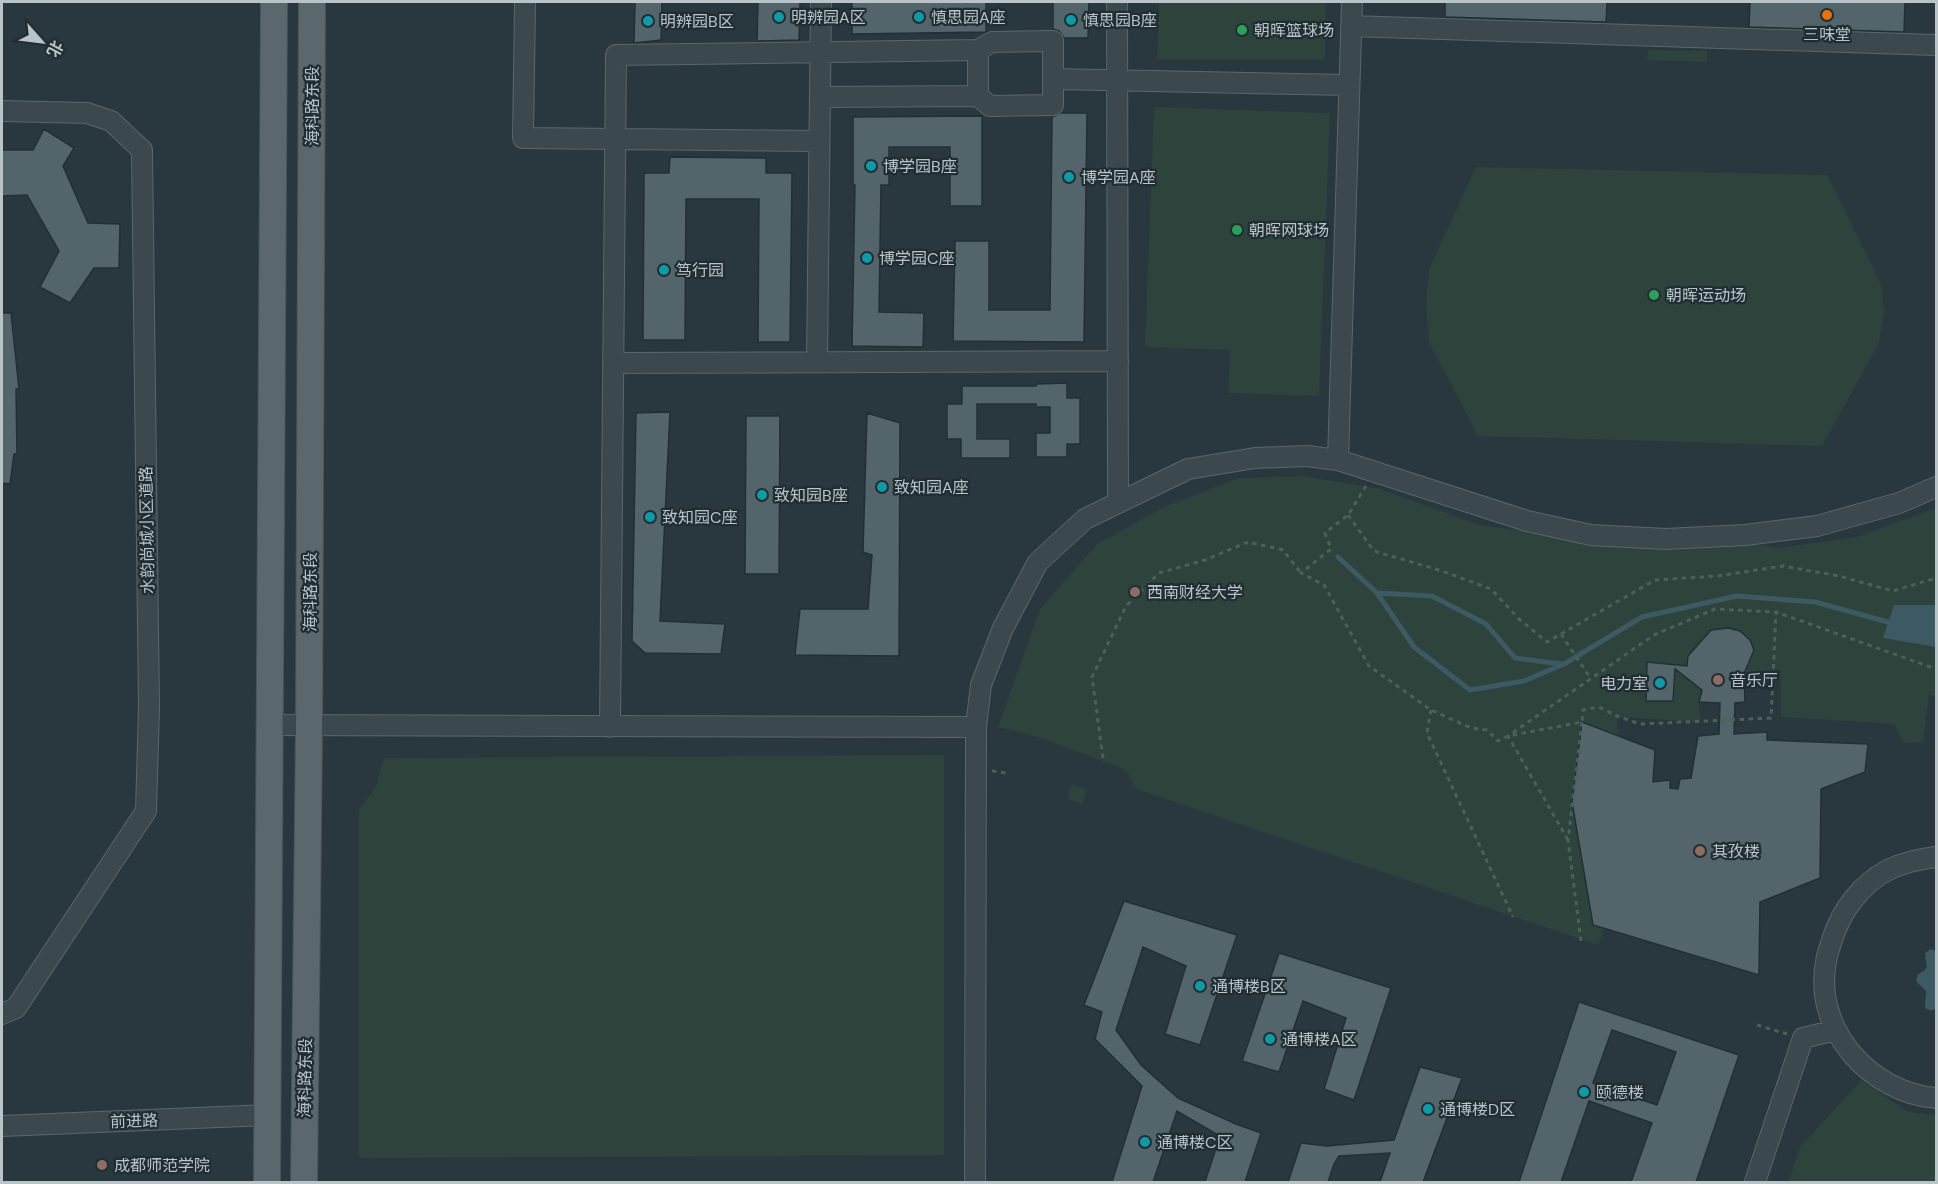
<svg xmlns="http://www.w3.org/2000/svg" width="1938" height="1184" font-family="'DM Sans','Noto Sans SC',sans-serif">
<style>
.green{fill:#2d433c}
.water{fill:#3d5963}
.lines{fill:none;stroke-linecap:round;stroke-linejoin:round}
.stream{stroke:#3d5963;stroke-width:5}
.building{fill:#53656a;stroke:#223035;stroke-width:1.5;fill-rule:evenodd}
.minor-casing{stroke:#59676b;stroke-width:22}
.major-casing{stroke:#48555a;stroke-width:28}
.path{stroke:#4c605b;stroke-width:3;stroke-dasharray:4.5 4.5;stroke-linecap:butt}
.minor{stroke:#3b494e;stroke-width:20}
.major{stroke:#5a686e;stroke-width:26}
.food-dot{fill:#e8710a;stroke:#202e33;stroke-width:2}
.culture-dot{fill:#0f9aa8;stroke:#202e33;stroke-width:2}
.leisure-dot{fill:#2e9e5b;stroke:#202e33;stroke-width:2}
.education-dot{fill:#8d6e63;stroke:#202e33;stroke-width:2}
.labels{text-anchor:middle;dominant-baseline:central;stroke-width:4.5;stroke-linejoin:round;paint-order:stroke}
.poi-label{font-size:16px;fill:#b8c4c8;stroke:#202e33;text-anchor:start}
.street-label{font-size:16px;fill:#b8c4c8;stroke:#202e33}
</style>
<rect width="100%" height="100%" fill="#28383e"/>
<path class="green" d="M 1159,2 L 1326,2 L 1325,59 L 1157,59 Z
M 1648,50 L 1707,51 L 1707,62 L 1647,60 Z
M 1154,107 L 1330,113 L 1319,396 L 1228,393 L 1230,350 L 1145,347 Z
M 1476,167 L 1827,175 L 1881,284 L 1884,312 L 1879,343 L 1822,446 L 1478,436 L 1429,342 L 1426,307 L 1429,269 Z
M 1303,476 L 1380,489 L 1480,525 L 1621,545 L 1704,537 L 1778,548 L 1856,537 L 1936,508 L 1936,696 L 1929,695 L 1923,742 L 1904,743 L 1894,724 L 1781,717 L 1780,670 L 1744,674 L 1754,650 C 1745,627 1732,631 1711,630 C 1688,653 1675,662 1702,690 L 1699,702 L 1700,722 L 1617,717 L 1618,736 L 1582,723 L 1572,802 L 1593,925 L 1605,929 L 1598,945 L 1136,789 L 1126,770 L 1041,738 L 998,727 L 1040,609 L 1097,544 L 1164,507 L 1238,478 Z
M 944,755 L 944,1155 L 359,1158 L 359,809 L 376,787 L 384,758 Z
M 1072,784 L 1087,789 L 1082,804 L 1067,799 Z
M 1862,1080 L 1908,1112 L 1936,1115 L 1936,1182 L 1788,1182 L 1801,1145 Z"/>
<path class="water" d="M 1894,605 L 1936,605 L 1936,647 L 1883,638 Z
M 1931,949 L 1936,951 L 1936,1009 C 1919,1014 1927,999 1926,991 L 1916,981 L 1918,974 L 1924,971 L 1927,967 L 1925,953 Z"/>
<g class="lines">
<path class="stream" d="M 1338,557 L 1377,593 L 1414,647 L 1470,690 L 1524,681 L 1564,664 L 1642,617 L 1737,596 L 1815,602 L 1888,622
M 1377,593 L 1432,596 L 1486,624 L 1515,658 L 1562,664"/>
</g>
<path class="building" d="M 635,2 L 662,2 L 661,40 L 634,43 Z
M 758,2 L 800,2 L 799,40 L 757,41 Z
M 852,2 L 986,2 L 986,32 L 852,34 Z
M 1053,2 L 1089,2 L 1088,38 L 1064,38 L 1059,31 L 1053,29 Z
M 1445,2 L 1607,2 L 1606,22 L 1445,17 Z
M 1750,2 L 1905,2 L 1904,32 L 1749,27 Z
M 1061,113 L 1087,113 L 1084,342 L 953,341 L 955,241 L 989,241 L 989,310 L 1050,310 L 1052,117 Z
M 982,116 L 982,206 L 950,206 L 950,147 L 889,147 L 889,185 L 881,185 L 879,312 L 924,313 L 923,347 L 852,346 L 855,185 L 853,185 L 853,117 Z
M 44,129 L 74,148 L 63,166 L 88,223 L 120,224 L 119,268 L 94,268 L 70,303 L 40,287 L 59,251 L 27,195 L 2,196 L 2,150 L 33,150 Z
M 670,157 L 766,158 L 766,173 L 792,173 L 790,342 L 758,342 L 759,199 L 686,199 L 685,340 L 643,340 L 644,173 L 669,173 Z
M 2,313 L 11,313 L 19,389 L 16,389 L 17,454 L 14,454 L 10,484 L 2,483 Z
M 1067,383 L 1067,398 L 1080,398 L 1080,444 L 1067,444 L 1067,457 L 1036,457 L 1036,433 L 1050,433 L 1050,407 L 1036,407 L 1036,404 L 977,404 L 977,439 L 1010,439 L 1010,458 L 961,458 L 961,439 L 947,439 L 947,404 L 962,404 L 962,386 L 1036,386 L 1036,384 Z
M 670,412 L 660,621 L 725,624 L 721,654 L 645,653 L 632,641 L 636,413 Z
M 867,413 L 900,423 L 899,656 L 795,655 L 800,609 L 868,609 L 872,555 L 863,552 Z
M 746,416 L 780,416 L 779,574 L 745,574 Z
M 1728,628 L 1740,631 L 1750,640 L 1754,650 L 1744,674 L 1745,702 L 1735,703 L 1734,734 L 1767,732 L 1767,740 L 1868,744 L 1865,772 L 1821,789 L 1820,878 L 1760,902 L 1759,975 L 1593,925 L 1572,802 L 1582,722 L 1655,750 L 1653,782 L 1670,780 L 1670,788 L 1678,789 L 1680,779 L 1691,778 L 1698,736 L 1719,734 L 1720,703 L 1699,702 L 1702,690 L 1675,669 L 1673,701 L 1646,701 L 1647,662 L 1687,666 L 1688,656 L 1711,630 Z
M 1124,901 L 1237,935 L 1200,1045 L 1165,1034 L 1186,966 L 1143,947 L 1116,1030 L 1141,1065 L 1178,1098 L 1236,1124 L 1261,1133 L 1245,1182 L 1205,1182 L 1220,1136 L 1177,1111 L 1153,1182 L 1112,1182 L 1142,1086 L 1095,1039 L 1102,1012 L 1084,1005 Z
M 1279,953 L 1391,988 L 1354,1100 L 1324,1089 L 1346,1018 L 1303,1001 L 1279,1072 L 1242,1061 Z
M 1579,1002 L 1739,1055 L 1696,1182 L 1631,1182 L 1652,1123 L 1589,1101 L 1561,1182 L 1519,1182 ZM 1612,1030 L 1676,1052 L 1657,1105 L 1593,1083 Z
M 1420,1067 L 1462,1078 L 1423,1182 L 1380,1182 L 1390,1153 L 1339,1156 L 1334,1164 L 1328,1182 L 1288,1182 L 1301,1143 L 1327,1146 L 1394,1140 Z"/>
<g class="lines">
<g class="minor-casing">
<path id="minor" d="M 525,2 L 523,138 L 819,141
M 1117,2 L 1118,502
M 1351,26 L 1936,45
M 1053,79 L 1349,85
M 978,96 L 978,50
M 2,111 L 87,113 L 111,121 L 142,150 L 149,707 L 146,811 L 16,1008 L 2,1014
M 817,362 L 821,2
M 613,363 L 1118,361
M 1338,460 L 1352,2
M 268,725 L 976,727
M 610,727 L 616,55 L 978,50 L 992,42 L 1053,41 L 1053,105 L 990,106 L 978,96 L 820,97
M 1936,857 C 1919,859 1904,862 1888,870 C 1861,884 1841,911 1832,940 C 1830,947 1827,954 1826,962 C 1813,1030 1871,1093 1936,1098
M 2,1126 L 267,1115
M 975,1182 L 976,727 L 981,685 L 1003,628 L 1038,562 L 1085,519 L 1188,469 L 1255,458 L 1307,456 L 1338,460 L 1527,521 L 1591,535 L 1666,539 L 1745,535 L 1817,526 L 1899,503 L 1936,487
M 1755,1182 L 1803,1038 L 1836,1030"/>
</g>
<g class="major-casing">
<path id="major" d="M 267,1182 L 274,2
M 304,1182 L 309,731 L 312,2"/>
</g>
<path class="path" d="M 1366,486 L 1348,515 L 1325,533 L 1331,549 L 1301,573 L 1324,585 L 1369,666 L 1431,710 L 1471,728 L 1487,730 L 1498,741 L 1508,736 L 1582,722 L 1583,710 L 1599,707 L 1617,716 L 1640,724 L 1771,718 L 1776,612
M 1348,515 L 1374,551 L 1442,571 L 1491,589 L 1520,620 L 1547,642 L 1655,580 L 1718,576 L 1783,566 L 1839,576 L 1893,591 L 1936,578
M 1561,634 L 1591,679
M 1431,710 L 1427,733 L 1513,917
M 1103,758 L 1092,677 L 1126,606 L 1159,573 L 1205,560 L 1248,542 L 1283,550 L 1301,573
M 992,771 L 1006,773
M 1568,840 L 1508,736 L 1654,635 L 1715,609 L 1776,612 L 1936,669
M 1581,941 L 1568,840 L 1582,722
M 1757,1025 L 1787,1034"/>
<use href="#minor" class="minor"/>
<use href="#major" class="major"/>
</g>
<circle class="food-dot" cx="1827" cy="15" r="6"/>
<g class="culture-dot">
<circle cx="779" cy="17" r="6"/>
<circle cx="919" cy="17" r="6"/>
<circle cx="1071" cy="20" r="6"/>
<circle cx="648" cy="21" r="6"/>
<circle cx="871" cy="166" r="6"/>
<circle cx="1069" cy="177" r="6"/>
<circle cx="867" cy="258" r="6"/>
<circle cx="664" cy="270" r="6"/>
<circle cx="882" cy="487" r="6"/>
<circle cx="762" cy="495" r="6"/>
<circle cx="650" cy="517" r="6"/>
<circle cx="1660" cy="683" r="6"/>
<circle cx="1200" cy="986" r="6"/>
<circle cx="1270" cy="1039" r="6"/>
<circle cx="1584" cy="1092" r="6"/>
<circle cx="1428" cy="1109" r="6"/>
<circle cx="1145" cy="1142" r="6"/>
</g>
<g class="leisure-dot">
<circle cx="1242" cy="30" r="6"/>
<circle cx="1237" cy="230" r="6"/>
<circle cx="1654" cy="295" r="6"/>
</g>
<g class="education-dot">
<circle cx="1135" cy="592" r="6"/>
<circle cx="1718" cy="680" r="6"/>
<circle cx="1700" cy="851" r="6"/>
<circle cx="102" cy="1165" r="6"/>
</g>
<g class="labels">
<g class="poi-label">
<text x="791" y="17">明辨园A区</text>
<text x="931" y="17">慎思园A座</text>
<text x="1083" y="20">慎思园B座</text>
<text x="660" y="21">明辨园B区</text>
<text x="1254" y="30">朝晖篮球场</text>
<text x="1827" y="34" text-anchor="middle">三味堂</text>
<text x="883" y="166">博学园B座</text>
<text x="1081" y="177">博学园A座</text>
<text x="1249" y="230">朝晖网球场</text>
<text x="879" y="258">博学园C座</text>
<text x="676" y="270">笃行园</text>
<text x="1666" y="295">朝晖运动场</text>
<text x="894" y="487">致知园A座</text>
<text x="774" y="495">致知园B座</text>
<text x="662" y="517">致知园C座</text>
<text x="1147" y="592">西南财经大学</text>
<text x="1730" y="680">音乐厅</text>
<text x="1648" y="683" text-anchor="end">电力室</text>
<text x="1712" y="851">其孜楼</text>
<text x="1212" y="986">通博楼B区</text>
<text x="1282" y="1039">通博楼A区</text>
<text x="1596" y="1092">颐德楼</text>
<text x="1440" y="1109">通博楼D区</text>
<text x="1157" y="1142">通博楼C区</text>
<text x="114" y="1165">成都师范学院</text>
</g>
<g class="street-label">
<text transform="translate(312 106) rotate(-90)">海科路东段</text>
<text transform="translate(147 530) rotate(-91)">水韵尚城小区道路</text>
<text transform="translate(310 592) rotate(-90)">海科路东段</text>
<text transform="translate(305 1078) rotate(-89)">海科路东段</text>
<text transform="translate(134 1121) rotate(-2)">前进路</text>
</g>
</g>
<rect width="1938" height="1184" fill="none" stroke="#b8c4c8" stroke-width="6"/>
<g transform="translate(42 42) rotate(118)" stroke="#202e33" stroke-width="4.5" paint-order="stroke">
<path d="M0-4.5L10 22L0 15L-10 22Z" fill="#b8c4c8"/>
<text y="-9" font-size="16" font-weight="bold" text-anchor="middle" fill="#b8c4c8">北</text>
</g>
</svg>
